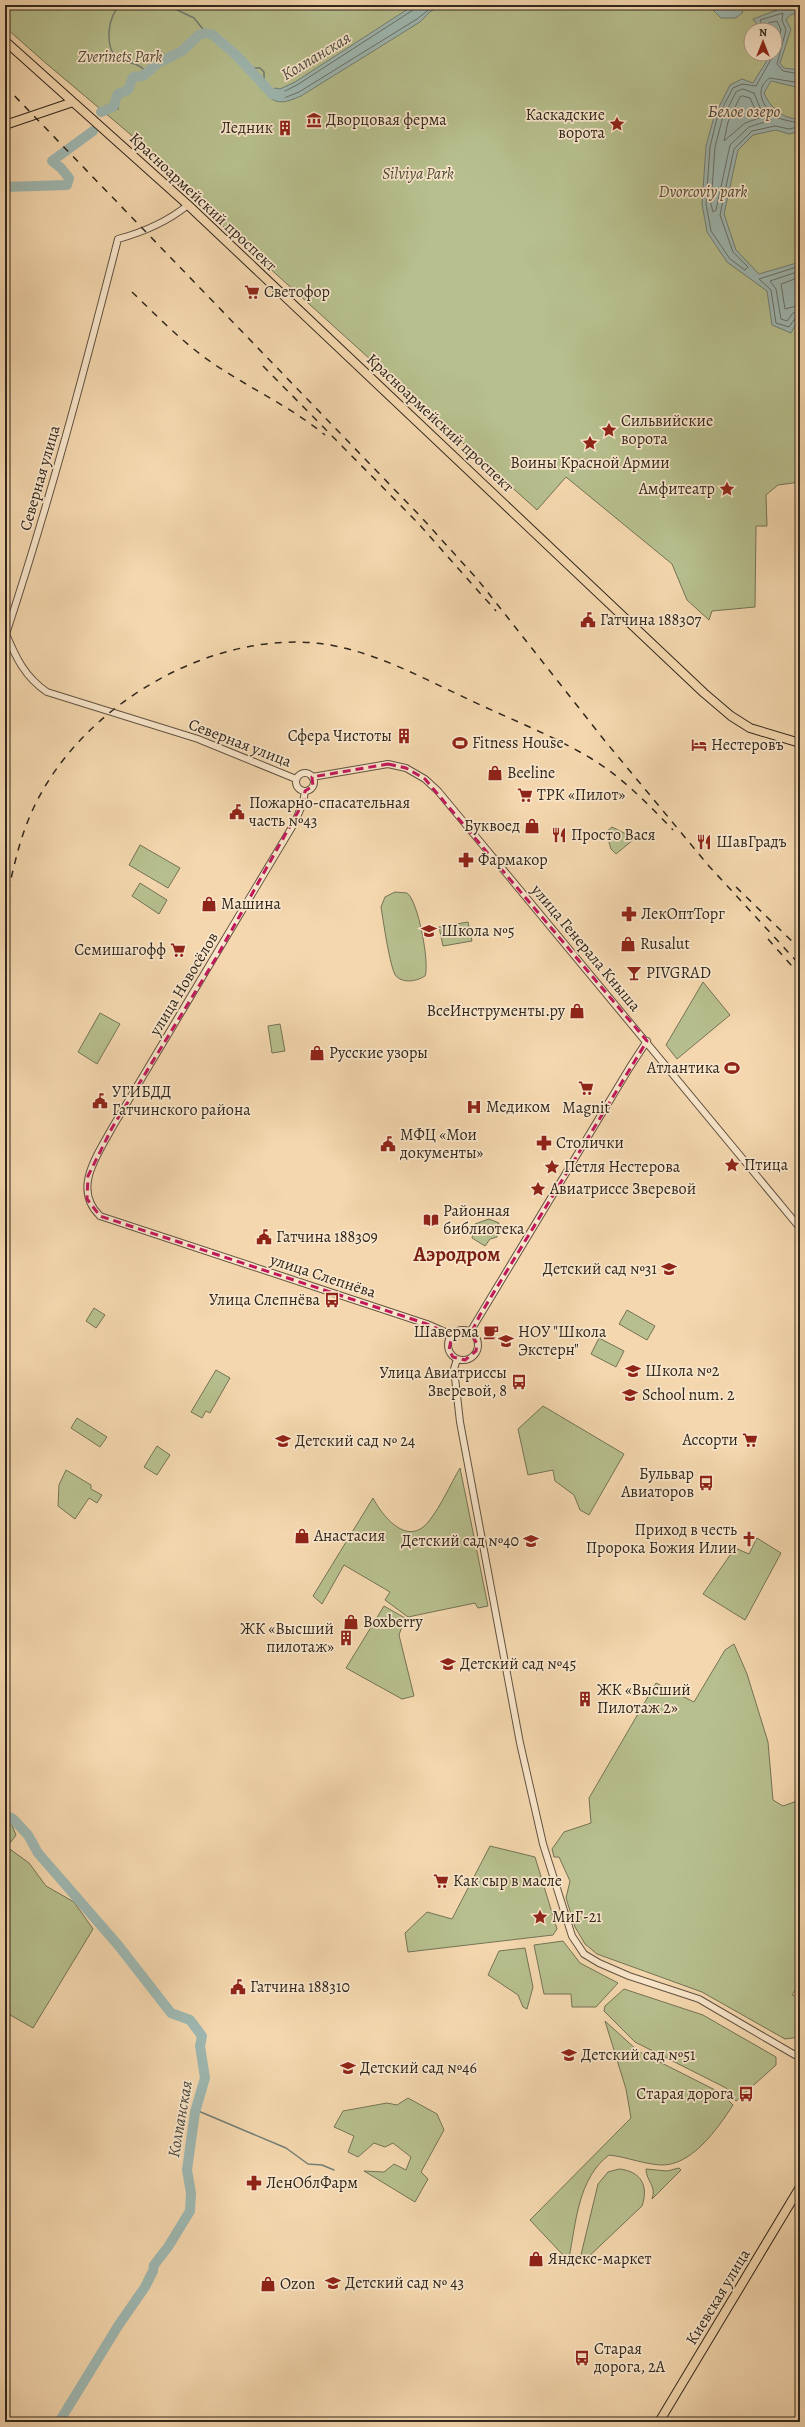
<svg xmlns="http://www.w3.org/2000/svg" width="805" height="2427" font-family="Alegreya,serif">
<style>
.green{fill:#b7bf8e;stroke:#747356;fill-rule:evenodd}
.water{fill:#9eb8b2;stroke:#727e76}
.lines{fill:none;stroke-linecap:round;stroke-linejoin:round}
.shore{stroke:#687068;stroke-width:1}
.stream{stroke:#727e76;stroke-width:1.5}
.river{stroke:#9eb8b2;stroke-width:10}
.minor-casing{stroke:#625341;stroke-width:8}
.major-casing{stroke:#31271d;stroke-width:10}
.minor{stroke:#f8e5ca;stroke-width:6}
.major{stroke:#f4d7ae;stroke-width:8}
.rail{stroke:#31271d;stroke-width:1.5;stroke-dasharray:7 7;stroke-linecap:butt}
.marked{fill:none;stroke:#c2185b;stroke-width:3;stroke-dasharray:8 5;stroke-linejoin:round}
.labels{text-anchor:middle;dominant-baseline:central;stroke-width:3.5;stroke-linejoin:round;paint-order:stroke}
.park-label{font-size:16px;font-style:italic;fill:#524d39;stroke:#f8e5ca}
.poi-label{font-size:16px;fill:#31271d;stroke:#f8e5ca;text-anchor:start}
.street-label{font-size:16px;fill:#31271d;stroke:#f8e5ca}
.water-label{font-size:17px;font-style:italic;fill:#4c4b42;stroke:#f8e5ca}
.district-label{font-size:20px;font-weight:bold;fill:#7a1f14;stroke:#f8e5ca}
</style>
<rect width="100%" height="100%" fill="#f4d7ae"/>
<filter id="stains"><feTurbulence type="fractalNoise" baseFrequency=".005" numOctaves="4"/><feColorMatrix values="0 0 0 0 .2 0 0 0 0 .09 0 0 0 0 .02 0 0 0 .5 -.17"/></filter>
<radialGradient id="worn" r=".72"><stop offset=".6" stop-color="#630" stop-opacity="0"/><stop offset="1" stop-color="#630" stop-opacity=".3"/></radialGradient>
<path class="green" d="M 5,5 L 800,5 L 800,482 L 778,485 L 766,495 L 767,526 L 756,526 L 755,607 L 712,611 L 709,620 L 687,600 L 672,564 L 566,477 L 537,510 L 162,171 L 166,166 C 114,118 57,75 5,27 ZM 751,30 L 775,30 L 775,54 L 751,54 Z
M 612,827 L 628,835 L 633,840 L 616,854 L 611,849 L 606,832 Z
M 140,845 L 180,868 L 168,888 L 129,865 Z
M 140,883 L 167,900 L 159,914 L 132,896 Z
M 395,892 L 407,893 C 418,900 430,964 425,976 C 417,981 404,984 396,976 C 390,969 383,919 381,907 L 385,897 Z
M 468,922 L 472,941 L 443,946 L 439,927 Z
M 703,982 L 730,1015 L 677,1059 L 666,1045 Z
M 100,1013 L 120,1024 L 97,1064 L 78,1052 Z
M 280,1024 L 285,1051 L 272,1053 L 268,1026 Z
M 489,1219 L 499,1223 L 496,1228 L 497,1237 L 490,1239 L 485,1246 L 472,1238 L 475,1224 Z
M 94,1308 L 105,1315 L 96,1328 L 86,1321 Z
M 627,1310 L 655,1326 L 647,1340 L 619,1324 Z
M 599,1338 L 624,1351 L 616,1367 L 591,1354 Z
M 216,1370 L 230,1378 L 210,1413 L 206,1411 L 202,1418 L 191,1412 Z
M 543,1406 L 624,1454 L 589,1515 L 580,1510 L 574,1495 L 555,1481 L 553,1470 L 528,1475 L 518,1429 Z
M 77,1418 L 107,1437 L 100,1447 L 71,1428 Z
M 157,1446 L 170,1455 L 157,1475 L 144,1467 Z
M 460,1468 L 488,1606 L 478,1608 L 475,1603 L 408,1617 L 385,1600 L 390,1592 L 344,1565 L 322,1604 L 313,1596 L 373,1498 C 383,1517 408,1548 429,1521 C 441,1506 450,1485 460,1468 Z
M 66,1470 L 91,1485 L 91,1489 L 102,1495 L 97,1503 L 89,1498 L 75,1519 L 58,1506 L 59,1485 Z
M 757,1538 L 781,1553 L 745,1620 L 703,1594 L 735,1548 L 749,1554 Z
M 384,1606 L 405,1618 L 399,1635 L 414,1696 L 402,1699 L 346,1668 Z
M 734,1644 L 747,1674 L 768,1742 L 773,1800 L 783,1806 L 797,1801 L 800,1807 L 800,1983 L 792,1995 L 800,1997 L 800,2037 L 785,2039 L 702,1992 L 597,1954 L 585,1944 L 575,1927 L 566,1898 L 570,1881 L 559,1857 L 554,1857 L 552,1849 L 564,1832 L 591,1823 L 589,1798 L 656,1683 L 694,1702 L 725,1650 Z
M 5,1819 L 11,1823 L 16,1835 L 7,1847 L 29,1863 L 46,1886 L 74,1902 L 93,1929 L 33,2028 L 5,2012 Z
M 490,1846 L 535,1857 L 557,1929 L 553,1935 L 408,1952 L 405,1933 L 427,1912 L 452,1919 Z
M 563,1941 L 580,1963 L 618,1983 L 596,2007 L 572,2007 L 571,1994 L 544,1994 L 534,1945 Z
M 525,1948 L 533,1987 L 527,2009 L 523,2007 L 518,1995 L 488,1975 L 499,1951 Z
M 624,1989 L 703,2015 L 776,2057 L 776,2065 L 736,2101 L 726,2088 L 635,2042 L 604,2011 L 605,2006 Z
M 605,2021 L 638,2051 L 721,2093 L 733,2105 C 718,2128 692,2166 661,2165 C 643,2164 627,2157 609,2155 C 578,2178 576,2223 569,2258 L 564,2256 L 530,2220 L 631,2118 L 626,2089 Z
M 408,2098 L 437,2114 L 444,2130 L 421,2172 L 428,2179 L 415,2202 L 364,2171 L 384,2172 L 394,2164 L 406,2170 L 411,2157 L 393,2143 L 385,2147 L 374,2143 L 358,2157 L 348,2152 L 354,2136 L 334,2127 L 343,2111 L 387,2103 L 397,2105 Z
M 679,2168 L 681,2170 L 652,2199 C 657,2186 646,2181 646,2169 L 667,2171 Z
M 619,2169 C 641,2171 649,2186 642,2206 L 584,2261 L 580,2259 L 598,2184 L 608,2172 Z"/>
<path class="water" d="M 414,5 L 445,5 L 431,11 L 420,22 L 301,96 C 289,101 276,107 267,94 L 275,88 L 280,89 L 295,82 Z
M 708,5 L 739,5 L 743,12 L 736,18 L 721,18 Z
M 791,5 L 800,5 L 800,12 L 790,15 L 786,20 L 791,29 L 780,63 L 784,68 L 800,70 L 800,88 L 771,81 L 764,93 C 771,109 783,119 800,119 L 800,131 L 789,134 L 776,130 L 753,135 L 738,150 L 724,214 L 736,250 L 759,274 L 800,262 L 800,317 L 791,333 L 772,325 L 767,291 L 727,262 L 707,232 L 702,204 L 706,146 L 714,117 L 730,85 L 742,79 L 753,83 L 771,54 L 775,54 L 775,30 L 761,30 L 753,19 Z"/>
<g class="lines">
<path class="shore" d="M 415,5 L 413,10 L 297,85 L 281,93 L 275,93 L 274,96 L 284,98 L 299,92 L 417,19 L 435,5
M 764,30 L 760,20 L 783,13 L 782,20 L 786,30 L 777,64 L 783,71 L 800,74
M 769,30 L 768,23 L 777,21 L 781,30 L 775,46
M 774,54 L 756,86 L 742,84 L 733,88 L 717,118 L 710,147 L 706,204 L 711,231 L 730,259 L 745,270 L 748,267 L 733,252 L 720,215 L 734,149 L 752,131 L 775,126 L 789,129 L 798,127 L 798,123 C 791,121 782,120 776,117 C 763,108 753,88 770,78 L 800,83
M 743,89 L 754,93 L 761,110 L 771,120 L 749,127 L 730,145 L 716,210 L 713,212 L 711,204 L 715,147 L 722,120 L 736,92 Z
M 743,96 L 750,98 L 759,118 L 745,123 L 724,141 L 728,122 L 740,97 Z
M 800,266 L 759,279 L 771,290 L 776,323 L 789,327 L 796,317 L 800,316
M 800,271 L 770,281 L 776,289 L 781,319 L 787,321 L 793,313 L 800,311
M 800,277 L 781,284 L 785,309 L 800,305"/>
<path class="stream" d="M 121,5 C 107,15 104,48 118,59 C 124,63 133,62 139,66 C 142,67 144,70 146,72
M 167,5 L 194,18 L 206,33
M 250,68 L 260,68 L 264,72 L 264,84
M 110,109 L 118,109 L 118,103
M 196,2110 L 286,2148 L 308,2164 L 322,2165 L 334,2170"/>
<path class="river" d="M 101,112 C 121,104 111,108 118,94 L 128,90 L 133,77 L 143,76 L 158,63 L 182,51 L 199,35 L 206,33 L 213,35 L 237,56 L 272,94 L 281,95
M 5,187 L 67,185 L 69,178 L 61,168 L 52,161 L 93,131
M 5,1815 L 13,1819 L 28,1835 L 38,1853 L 118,1945 L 171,2013 L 190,2020 L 202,2036 L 200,2046 L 205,2078 L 195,2112 L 187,2170 L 191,2193 L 190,2211 L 168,2247 L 154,2265 L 153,2271 L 145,2287 L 118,2326 L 59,2422"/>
<g class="minor-casing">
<path id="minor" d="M 188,205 C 167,222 144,232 118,239 C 84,372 49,504 6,634 C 16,658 25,677 47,692 L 198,739 L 296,779
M296 782a9 9 0 1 1 18 0a9 9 0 1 1-18 0Z
M 312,777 L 388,764 L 406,768 L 425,779 L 438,791 L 477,838 L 800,1228
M 305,791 L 303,803 L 295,822 L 112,1128 C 97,1156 72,1189 100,1216 L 427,1324 L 452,1335
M448 1345a15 15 0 1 1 30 0a15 15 0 1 1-30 0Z
M 470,1332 L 630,1067 L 647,1041
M 457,1359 L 454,1369 L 460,1422 L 520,1743 L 543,1844 L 572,1936 L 584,1954 L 599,1963 L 629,1976 L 699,1999 L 795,2055 L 800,2050"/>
</g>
<g class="major-casing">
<path id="major" d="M 5,41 L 188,205 L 704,693 L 731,716 L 750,728 L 800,743
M 5,125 L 73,102
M 659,2422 L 800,2187"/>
</g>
<use href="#minor" class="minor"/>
<use href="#major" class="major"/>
<path class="rail" d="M 5,86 L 422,518 L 478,580 L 605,741 L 708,865 L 800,965
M 132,292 C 158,317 184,344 214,364 C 251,389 291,407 325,435
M 263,366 L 417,522 L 496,611
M 736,887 L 800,949
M 5,905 C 13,871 19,838 34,807 C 82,705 212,629 324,644 C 377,652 424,679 472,701 C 512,720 554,736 592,759 C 623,778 648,804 673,830
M 768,939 L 800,975"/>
</g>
<path class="marked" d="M 388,764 L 406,768 L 425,779 L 647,1041 L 480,1315 L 471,1333 L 477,1344 L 476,1351 L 465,1360 L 453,1357 L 449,1350 L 452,1335 L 427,1324 L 100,1216 L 87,1199 L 88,1176 L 112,1128 L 216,958 L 303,803 L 305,791 L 313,786 L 312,777 Z"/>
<defs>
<g id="museum-bare" transform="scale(1.2)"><path d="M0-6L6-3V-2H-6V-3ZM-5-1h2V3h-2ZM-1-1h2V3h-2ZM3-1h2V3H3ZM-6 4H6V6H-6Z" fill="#8f2418" stroke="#f8e5ca" stroke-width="2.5" paint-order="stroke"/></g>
<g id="sight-bare" transform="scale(1.2)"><path d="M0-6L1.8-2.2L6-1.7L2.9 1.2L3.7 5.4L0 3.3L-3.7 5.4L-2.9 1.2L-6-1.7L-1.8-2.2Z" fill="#8f2418" stroke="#f8e5ca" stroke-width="2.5" paint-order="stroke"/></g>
<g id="building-bare" transform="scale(1.2)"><path d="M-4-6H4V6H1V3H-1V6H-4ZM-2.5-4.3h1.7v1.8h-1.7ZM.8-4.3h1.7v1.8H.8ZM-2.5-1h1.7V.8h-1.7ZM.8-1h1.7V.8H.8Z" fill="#8f2418" stroke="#f8e5ca" stroke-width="2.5" paint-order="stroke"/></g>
<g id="supermarket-bare" transform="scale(1.2)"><path d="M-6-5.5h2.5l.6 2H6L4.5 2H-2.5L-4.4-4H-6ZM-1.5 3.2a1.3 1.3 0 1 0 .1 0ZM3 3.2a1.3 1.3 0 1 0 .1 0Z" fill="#8f2418" stroke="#f8e5ca" stroke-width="2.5" paint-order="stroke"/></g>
<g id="civic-bare" transform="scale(1.2)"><path d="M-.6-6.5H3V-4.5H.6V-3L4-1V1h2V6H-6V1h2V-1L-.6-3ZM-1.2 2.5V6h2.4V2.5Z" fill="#8f2418" stroke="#f8e5ca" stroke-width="2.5" paint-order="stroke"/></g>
<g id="stadium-bare" transform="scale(1.2)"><path d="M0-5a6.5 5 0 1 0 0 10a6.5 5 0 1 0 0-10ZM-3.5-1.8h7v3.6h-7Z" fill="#8f2418" stroke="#f8e5ca" stroke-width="2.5" paint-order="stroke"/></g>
<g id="hotel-bare" transform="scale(1.2)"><path d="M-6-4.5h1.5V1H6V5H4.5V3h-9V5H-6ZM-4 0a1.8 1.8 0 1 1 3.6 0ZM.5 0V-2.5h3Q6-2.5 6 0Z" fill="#8f2418" stroke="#f8e5ca" stroke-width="2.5" paint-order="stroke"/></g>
<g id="shop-bare" transform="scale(1.2)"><path d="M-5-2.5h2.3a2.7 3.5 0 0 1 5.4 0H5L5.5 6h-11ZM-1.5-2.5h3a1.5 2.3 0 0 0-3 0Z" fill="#8f2418" stroke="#f8e5ca" stroke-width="2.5" paint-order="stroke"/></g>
<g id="restaurant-bare" transform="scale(1.2)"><path d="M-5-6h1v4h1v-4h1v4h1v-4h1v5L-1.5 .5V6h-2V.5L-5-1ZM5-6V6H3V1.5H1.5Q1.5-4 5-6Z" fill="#8f2418" stroke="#f8e5ca" stroke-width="2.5" paint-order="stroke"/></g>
<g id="pharmacy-bare" transform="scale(1.2)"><path d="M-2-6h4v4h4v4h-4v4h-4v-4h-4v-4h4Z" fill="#8f2418" stroke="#f8e5ca" stroke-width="2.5" paint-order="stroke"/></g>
<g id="school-bare" transform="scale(1.2)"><path d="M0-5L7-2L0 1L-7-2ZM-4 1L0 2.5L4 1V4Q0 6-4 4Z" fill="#8f2418" stroke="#f8e5ca" stroke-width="2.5" paint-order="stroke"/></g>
<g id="bar-bare" transform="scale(1.2)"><path d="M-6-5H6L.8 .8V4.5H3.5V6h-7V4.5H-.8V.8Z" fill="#8f2418" stroke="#f8e5ca" stroke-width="2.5" paint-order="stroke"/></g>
<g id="hospital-bare" transform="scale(1.2)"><path d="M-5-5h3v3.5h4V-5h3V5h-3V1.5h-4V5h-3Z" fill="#8f2418" stroke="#f8e5ca" stroke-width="2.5" paint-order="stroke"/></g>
<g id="library-bare" transform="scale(1.2)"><path d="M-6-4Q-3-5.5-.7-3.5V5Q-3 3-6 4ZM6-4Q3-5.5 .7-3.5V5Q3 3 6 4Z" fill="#8f2418" stroke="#f8e5ca" stroke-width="2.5" paint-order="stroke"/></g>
<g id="bus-bare" transform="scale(1.2)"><path d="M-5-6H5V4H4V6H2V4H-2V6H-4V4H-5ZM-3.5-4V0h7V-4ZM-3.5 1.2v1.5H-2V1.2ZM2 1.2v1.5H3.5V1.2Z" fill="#8f2418" stroke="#f8e5ca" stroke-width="2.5" paint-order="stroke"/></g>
<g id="cafe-bare" transform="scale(1.2)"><path d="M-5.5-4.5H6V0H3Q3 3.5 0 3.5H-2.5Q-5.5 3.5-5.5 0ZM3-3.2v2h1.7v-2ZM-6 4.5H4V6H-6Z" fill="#8f2418" stroke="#f8e5ca" stroke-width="2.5" paint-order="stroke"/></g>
<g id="church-bare" transform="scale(1.2)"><path d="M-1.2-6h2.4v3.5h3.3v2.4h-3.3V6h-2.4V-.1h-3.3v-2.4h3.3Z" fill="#8f2418" stroke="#f8e5ca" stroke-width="2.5" paint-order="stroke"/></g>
</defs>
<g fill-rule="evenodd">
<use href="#museum-bare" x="314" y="120"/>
<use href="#sight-bare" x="617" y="124"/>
<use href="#building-bare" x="285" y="128"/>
<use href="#supermarket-bare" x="252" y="292"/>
<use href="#sight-bare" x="609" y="430"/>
<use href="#sight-bare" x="590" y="443"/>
<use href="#sight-bare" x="727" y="489"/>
<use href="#civic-bare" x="588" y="620"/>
<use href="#building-bare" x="404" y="736"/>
<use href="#stadium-bare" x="460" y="743"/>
<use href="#hotel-bare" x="699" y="745"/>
<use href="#shop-bare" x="495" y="773"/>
<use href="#supermarket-bare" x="525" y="795"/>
<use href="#civic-bare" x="237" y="812"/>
<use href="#shop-bare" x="532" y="826"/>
<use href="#restaurant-bare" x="559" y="835"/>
<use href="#restaurant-bare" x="704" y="842"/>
<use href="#pharmacy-bare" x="466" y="860"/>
<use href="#shop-bare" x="209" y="904"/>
<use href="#pharmacy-bare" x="629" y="914"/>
<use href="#school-bare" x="429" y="931"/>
<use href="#shop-bare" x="628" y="944"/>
<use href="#supermarket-bare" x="178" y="950"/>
<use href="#bar-bare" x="634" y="973"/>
<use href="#shop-bare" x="577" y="1011"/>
<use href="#shop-bare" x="317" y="1053"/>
<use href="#stadium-bare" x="732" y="1068"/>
<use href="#supermarket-bare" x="586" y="1088"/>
<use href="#civic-bare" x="100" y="1101"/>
<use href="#hospital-bare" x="474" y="1107"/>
<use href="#pharmacy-bare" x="544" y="1143"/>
<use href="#civic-bare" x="388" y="1144"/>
<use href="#sight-bare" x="732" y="1165"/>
<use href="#sight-bare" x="552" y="1167"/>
<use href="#sight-bare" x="538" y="1189"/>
<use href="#library-bare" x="431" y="1220"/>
<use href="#civic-bare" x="264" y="1237"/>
<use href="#school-bare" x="669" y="1269"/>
<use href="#bus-bare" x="332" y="1300"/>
<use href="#cafe-bare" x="491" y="1332"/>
<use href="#school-bare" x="506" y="1341"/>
<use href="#school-bare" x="633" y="1371"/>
<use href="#bus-bare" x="519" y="1382"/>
<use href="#school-bare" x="630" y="1395"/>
<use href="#supermarket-bare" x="750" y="1440"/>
<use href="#school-bare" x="283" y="1441"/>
<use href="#bus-bare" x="706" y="1483"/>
<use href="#shop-bare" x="302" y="1536"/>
<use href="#church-bare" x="749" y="1539"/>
<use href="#school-bare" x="531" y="1541"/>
<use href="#shop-bare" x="351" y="1622"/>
<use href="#building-bare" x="346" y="1638"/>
<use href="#school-bare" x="448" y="1664"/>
<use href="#building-bare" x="585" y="1699"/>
<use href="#supermarket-bare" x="441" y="1881"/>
<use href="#sight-bare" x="540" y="1917"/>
<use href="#civic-bare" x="238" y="1987"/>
<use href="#school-bare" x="569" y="2055"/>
<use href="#school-bare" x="348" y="2068"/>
<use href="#bus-bare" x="746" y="2094"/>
<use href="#pharmacy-bare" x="254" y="2183"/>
<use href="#shop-bare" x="536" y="2259"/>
<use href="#school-bare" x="333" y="2283"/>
<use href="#shop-bare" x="268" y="2284"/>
<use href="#bus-bare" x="582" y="2358"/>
</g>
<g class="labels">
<g class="park-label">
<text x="120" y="57">Zverinets Park</text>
<text x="418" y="174">Silviya Park</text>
<text x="703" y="192">Dvorcoviy park</text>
</g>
<g class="poi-label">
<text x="605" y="115" text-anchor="end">Каскадские<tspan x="605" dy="18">ворота</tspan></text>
<text x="326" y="120">Дворцовая ферма</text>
<text x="273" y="128" text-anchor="end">Ледник</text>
<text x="264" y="292">Светофор</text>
<text x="621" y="421">Сильвийские<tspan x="621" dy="18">ворота</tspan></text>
<text x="590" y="463" text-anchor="middle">Воины Красной Армии</text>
<text x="715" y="489" text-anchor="end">Амфитеатр</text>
<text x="600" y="620">Гатчина 188307</text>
<text x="392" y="736" text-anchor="end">Сфера Чистоты</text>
<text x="472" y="743">Fitness House</text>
<text x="711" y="745">Нестеровъ</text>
<text x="507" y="773">Beeline</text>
<text x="537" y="795">ТРК «Пилот»</text>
<text x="249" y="803">Пожарно-спасательная<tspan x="249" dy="18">часть №43</tspan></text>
<text x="520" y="826" text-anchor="end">Буквоед</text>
<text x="571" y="835">Просто Вася</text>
<text x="716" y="842">ШавГрадъ</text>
<text x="478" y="860">Фармакор</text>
<text x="221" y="904">Машина</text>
<text x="641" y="914">ЛекОптТорг</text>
<text x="441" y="931">Школа №5</text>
<text x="640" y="944">Rusalut</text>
<text x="166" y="950" text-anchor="end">Семишагофф</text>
<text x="646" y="973">PIVGRAD</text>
<text x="565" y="1011" text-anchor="end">ВсеИнструменты.ру</text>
<text x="329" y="1053">Русские узоры</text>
<text x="720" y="1068" text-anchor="end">Атлантика</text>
<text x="112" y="1092">УГИБДД<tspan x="112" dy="18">Гатчинского района</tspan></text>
<text x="486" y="1107">Медиком</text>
<text x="586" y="1108" text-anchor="middle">Magnit</text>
<text x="400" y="1135">МФЦ «Мои<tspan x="400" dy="18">документы»</tspan></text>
<text x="556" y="1143">Столички</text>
<text x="744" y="1165">Птица</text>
<text x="564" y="1167">Петля Нестерова</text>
<text x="550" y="1189">Авиатриссе Зверевой</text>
<text x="443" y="1211">Районная<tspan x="443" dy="18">библиотека</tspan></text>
<text x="276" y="1237">Гатчина 188309</text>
<text x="657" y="1269" text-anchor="end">Детский сад №31</text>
<text x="320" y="1300" text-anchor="end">Улица Слепнёва</text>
<text x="479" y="1332" text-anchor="end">Шаверма</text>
<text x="518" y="1332">НОУ "Школа<tspan x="518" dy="18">Экстерн"</tspan></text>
<text x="645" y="1371">Школа №2</text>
<text x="507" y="1373" text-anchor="end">Улица Авиатриссы<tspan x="507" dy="18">Зверевой, 8</tspan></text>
<text x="642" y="1395">School num. 2</text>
<text x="738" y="1440" text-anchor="end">Ассорти</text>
<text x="295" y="1441">Детский сад № 24</text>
<text x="694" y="1474" text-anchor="end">Бульвар<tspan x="694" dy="18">Авиаторов</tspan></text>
<text x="737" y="1530" text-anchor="end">Приход в честь<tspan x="737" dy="18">Пророка Божия Илии</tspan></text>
<text x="314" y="1536">Анастасия</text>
<text x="519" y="1541" text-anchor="end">Детский сад №40</text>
<text x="363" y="1622">Boxberry</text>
<text x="334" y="1629" text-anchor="end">ЖК «Высший<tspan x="334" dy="18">пилотаж»</tspan></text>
<text x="460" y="1664">Детский сад №45</text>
<text x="597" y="1690">ЖК «Высший<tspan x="597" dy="18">Пилотаж 2»</tspan></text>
<text x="453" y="1881">Как сыр в масле</text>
<text x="552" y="1917">МиГ-21</text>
<text x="250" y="1987">Гатчина 188310</text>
<text x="581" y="2055">Детский сад №51</text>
<text x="360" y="2068">Детский сад №46</text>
<text x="734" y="2094" text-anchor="end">Старая дорога</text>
<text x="266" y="2183">ЛенОблФарм</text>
<text x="548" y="2259">Яндекс-маркет</text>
<text x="345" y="2283">Детский сад № 43</text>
<text x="280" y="2284">Ozon</text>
<text x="594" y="2349">Старая<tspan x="594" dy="18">дорога, 2А</tspan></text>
</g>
<g class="street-label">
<text transform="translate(203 202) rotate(43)">Красноармейский проспект</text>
<text transform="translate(440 423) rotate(43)">Красноармейский проспект</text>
<text transform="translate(40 478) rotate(-74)">Северная улица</text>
<text transform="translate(240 743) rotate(21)">Северная улица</text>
<text transform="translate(586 948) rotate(50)">улица Генерала Кныша</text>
<text transform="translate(184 984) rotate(-59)">улица Новосёлов</text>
<text transform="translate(323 1276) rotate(18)">улица Слепнёва</text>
<text transform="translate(718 2297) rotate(-59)">Киевская улица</text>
</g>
<g class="water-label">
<text transform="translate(316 56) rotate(-31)">Колпанская</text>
<text x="744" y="111">Белое озеро</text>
<text transform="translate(180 2119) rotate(-80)">Колпанская</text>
</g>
<g class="district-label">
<text x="457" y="1254">Аэродром</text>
</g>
</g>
<rect width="805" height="2427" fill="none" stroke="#f4d7ae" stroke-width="20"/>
<rect x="6" y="6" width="793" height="2415" fill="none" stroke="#31271d" stroke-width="2"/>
<rect x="10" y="10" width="785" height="2407" fill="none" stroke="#31271d"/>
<g transform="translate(763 42)"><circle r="19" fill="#f8e5ca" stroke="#a89985"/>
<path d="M0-3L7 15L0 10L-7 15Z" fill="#8f2418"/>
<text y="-6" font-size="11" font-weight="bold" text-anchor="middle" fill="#31271d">N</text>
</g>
<rect width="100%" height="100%" filter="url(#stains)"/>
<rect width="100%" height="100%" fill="url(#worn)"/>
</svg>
